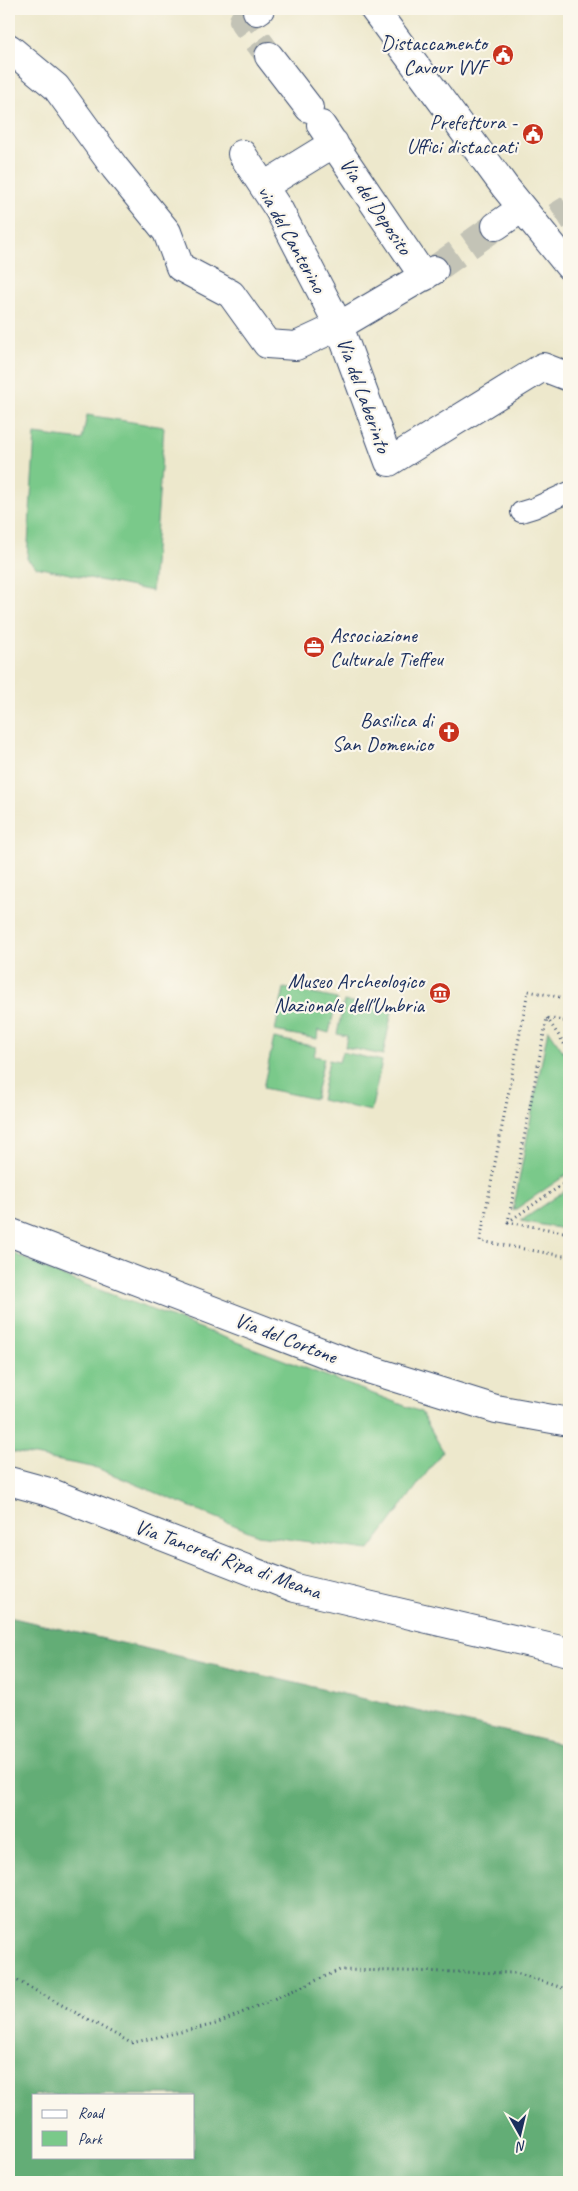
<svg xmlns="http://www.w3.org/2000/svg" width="578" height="2191" font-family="Caveat,sans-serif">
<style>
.green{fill:#7ac98a;stroke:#4a7c74}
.forest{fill:#63ad76;stroke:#3f6e6a;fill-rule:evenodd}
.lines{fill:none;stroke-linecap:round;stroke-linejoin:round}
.street-tunnel{stroke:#c3c3b6;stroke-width:28;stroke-dasharray:28 14;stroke-linecap:butt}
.lane-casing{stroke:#3a4b6e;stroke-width:22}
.street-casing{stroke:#3a4b6e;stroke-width:30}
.secondary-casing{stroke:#3a4b6e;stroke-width:30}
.path{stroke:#3a4b6e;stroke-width:3;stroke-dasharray:1 4;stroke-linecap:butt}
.lane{stroke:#fff;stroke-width:20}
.street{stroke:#fff;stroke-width:28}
.secondary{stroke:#fff;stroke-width:28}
.labels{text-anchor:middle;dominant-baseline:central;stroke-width:4.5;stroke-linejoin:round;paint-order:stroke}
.poi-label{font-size:21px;fill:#1b2f5e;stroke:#fbf7ec;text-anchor:end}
.street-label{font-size:21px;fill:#1b2f5e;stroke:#fbf7ec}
</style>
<rect width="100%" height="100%" fill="#fbf7ec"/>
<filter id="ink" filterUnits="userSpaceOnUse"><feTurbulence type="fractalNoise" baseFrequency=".02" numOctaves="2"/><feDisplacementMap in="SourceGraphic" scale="10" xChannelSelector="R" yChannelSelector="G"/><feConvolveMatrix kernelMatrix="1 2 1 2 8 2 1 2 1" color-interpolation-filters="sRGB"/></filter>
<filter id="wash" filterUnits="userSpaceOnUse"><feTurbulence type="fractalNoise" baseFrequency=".0096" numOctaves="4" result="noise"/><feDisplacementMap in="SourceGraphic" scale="20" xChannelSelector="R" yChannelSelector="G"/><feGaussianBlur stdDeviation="1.12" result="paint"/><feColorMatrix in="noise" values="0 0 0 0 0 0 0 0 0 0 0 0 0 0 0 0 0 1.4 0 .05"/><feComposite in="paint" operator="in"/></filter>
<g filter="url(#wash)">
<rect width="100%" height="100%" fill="#ede8cc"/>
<path class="green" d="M 87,415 L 164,427 L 152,591 L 36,567 L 27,559 L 35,434 L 82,440 Z
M 284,988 L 337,999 L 329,1033 L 318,1030 L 317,1039 L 275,1031 Z
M 344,1001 L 392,1011 L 383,1055 L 345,1047 L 347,1036 L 337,1034 Z
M 548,1029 L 569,1060 L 569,1173 L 513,1211 Z
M 274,1038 L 316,1047 L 314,1056 L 324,1058 L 315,1099 L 263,1088 Z
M 342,1052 L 382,1061 L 371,1111 L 321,1100 L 329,1060 L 339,1062 Z
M 569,1188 L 569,1230 L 521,1221 Z
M 9,1251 L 52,1272 L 421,1412 L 443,1451 L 369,1550 L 258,1535 L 97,1468 L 9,1451 Z"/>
<path class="forest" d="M 9,1617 L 569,1746 L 569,2182 L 9,2182 ZM 34,2095 L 194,2095 L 194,2157 L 34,2157 Z"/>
</g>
<g filter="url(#ink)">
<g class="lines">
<path class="street-tunnel" d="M 257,11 L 243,21 L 269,56
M 556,217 L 569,209
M 434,270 L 496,226"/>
<g class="lane-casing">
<path id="lane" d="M 521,512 L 534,508 L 569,492"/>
</g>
<g class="street-casing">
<path id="street" d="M 374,9 L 505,187 L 569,266
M 257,11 L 260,9
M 9,48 L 56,87 L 115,168 L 167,232 L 180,267 L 231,294 L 267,344 L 296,346 L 339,326 L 389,462 L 543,367 L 569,377
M 269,56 L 309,108
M 321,125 L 424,277
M 242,154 L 279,210 L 339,326 L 434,270
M 264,186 L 334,143
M 496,226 L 522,208
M 9,1232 L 355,1365 L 496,1409 L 569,1422"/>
</g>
<g class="secondary-casing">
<path id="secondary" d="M 9,1481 L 49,1492 L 295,1588 L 569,1652"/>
</g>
<path class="path" d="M 569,999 L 528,991 L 480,1241 L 569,1257
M 547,1018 L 569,1051
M 569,1022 L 547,1018 L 508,1222 L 569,1233
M 508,1222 L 569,1180
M 9,1976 L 131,2043 L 216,2024 L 340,1970 L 516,1973 L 569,1990"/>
<use href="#lane" class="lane"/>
<use href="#street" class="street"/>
<use href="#secondary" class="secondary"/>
</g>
</g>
<defs>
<g id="civic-disc" transform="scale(1.125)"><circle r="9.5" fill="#c8321e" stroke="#fbf7ec"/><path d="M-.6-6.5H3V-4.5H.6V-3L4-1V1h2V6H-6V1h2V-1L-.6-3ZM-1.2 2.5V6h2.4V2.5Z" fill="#fff"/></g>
<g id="office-disc" transform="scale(1.125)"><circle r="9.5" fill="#c8321e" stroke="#fbf7ec"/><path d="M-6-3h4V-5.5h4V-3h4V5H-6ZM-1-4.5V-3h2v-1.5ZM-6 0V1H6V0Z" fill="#fff"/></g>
<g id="church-disc" transform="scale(1.125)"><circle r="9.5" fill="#c8321e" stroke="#fbf7ec"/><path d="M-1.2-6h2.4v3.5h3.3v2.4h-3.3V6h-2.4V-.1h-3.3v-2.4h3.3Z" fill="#fff"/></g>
<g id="museum-disc" transform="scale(1.125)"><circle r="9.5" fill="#c8321e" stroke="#fbf7ec"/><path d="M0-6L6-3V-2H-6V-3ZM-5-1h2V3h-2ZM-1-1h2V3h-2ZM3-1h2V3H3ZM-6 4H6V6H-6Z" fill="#fff"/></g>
</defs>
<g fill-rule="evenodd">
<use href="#civic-disc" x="503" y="55"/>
<use href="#civic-disc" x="533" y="134"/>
<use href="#office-disc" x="314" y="647"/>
<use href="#church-disc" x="449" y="732"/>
<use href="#museum-disc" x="440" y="993"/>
</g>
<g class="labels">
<g class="poi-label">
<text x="487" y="43">Distaccamento<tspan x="487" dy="24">Cavour VVF</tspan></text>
<text x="517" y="122">Prefettura -<tspan x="517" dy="24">Uffici distaccati</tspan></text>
<text x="330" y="635" text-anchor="start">Associazione<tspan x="330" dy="24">Culturale Tieffeu</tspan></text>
<text x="433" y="720">Basilica di<tspan x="433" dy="24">San Domenico</tspan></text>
<text x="424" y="981">Museo Archeologico<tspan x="424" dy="24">Nazionale dell'Umbria</tspan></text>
</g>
<g class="street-label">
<text transform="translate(376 206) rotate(56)">Via del Deposito</text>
<text transform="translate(292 239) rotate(61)">via del Canterino</text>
<text transform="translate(364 395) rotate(70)">Via del Laberinto</text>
<text transform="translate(286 1338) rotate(21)">Via del Cortone</text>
<text transform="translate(228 1559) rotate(20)">Via Tancredi Ripa di Meana</text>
</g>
</g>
<rect width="578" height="2191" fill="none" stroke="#fbf7ec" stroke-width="30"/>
<rect x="32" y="2094" width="162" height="65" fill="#fbf7ec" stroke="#a1a7b3"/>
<rect x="42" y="2110" width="25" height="8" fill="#ffffff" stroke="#a1a7b3"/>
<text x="78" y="2118" font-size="15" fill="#1b2f5e">Road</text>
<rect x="42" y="2131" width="25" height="15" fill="#7ac98a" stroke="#a1a7b3"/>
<text x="78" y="2144" font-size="15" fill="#1b2f5e">Park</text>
<g transform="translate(520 2134) rotate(172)" stroke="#fbf7ec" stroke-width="4" paint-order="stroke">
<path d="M0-4L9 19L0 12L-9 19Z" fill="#1b2f5e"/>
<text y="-8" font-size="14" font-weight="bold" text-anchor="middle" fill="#1b2f5e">N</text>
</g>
</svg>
